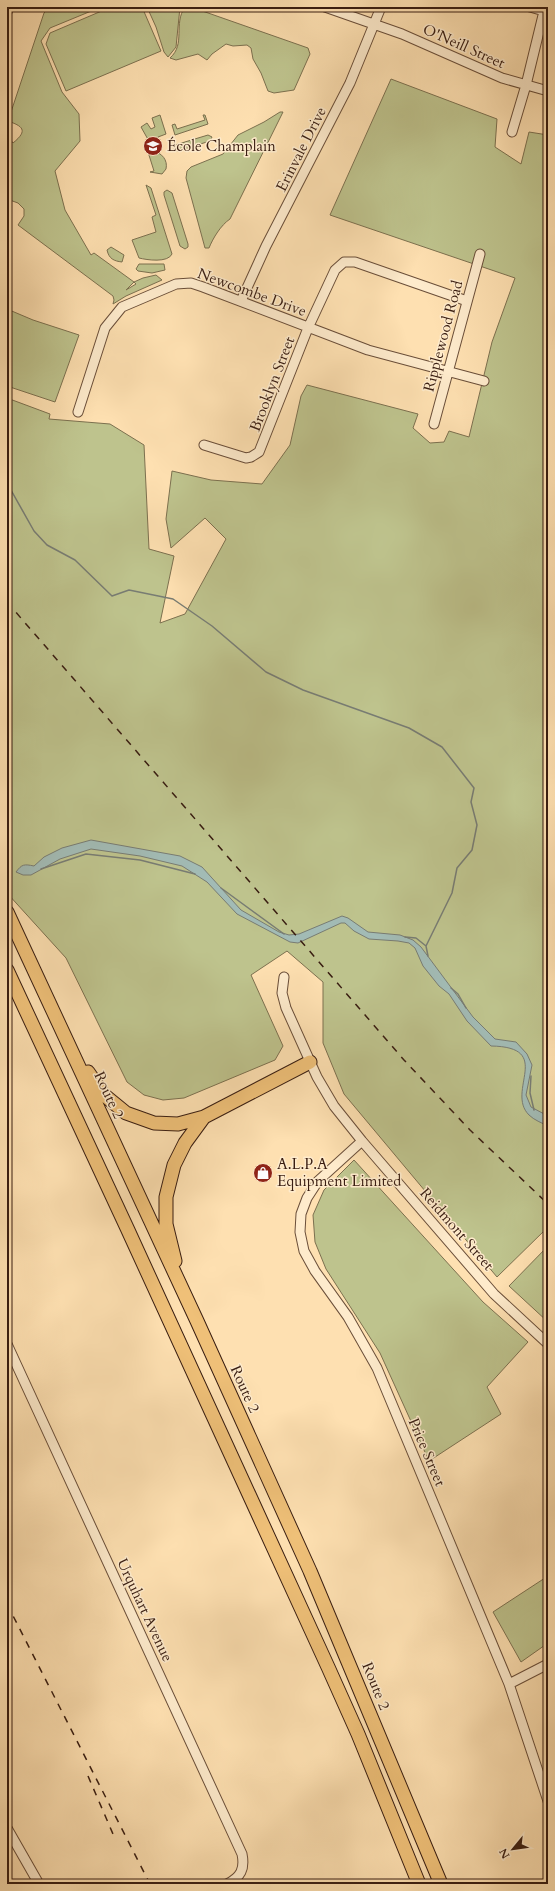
<svg xmlns="http://www.w3.org/2000/svg" width="555" height="1891" font-family="Cardo,serif">
<style>
.green{fill:#bec38d;stroke:#7c704f}
.water{fill:#a2bbb5;stroke:#787c73}
.lines{fill:none;stroke-linecap:round;stroke-linejoin:round}
.stream{stroke:#787c73;stroke-width:1.5}
.minor-casing{stroke:#6a4e39;stroke-width:11}
.highway-casing{stroke:#391d11;stroke-width:15}
.minor{stroke:#feebcc;stroke-width:9}
.highway{stroke:#efc078;stroke-width:13}
.rail{stroke:#391d11;stroke-width:1.5;stroke-dasharray:7 7;stroke-linecap:butt}
.labels{text-anchor:middle;dominant-baseline:central;stroke-width:3;stroke-linejoin:round;paint-order:stroke}
.street-label{font-size:15px;fill:#391d11;stroke:#feebcc}
.poi-label{font-size:15px;fill:#391d11;stroke:#feebcc;text-anchor:start}
</style>
<rect width="100%" height="100%" fill="#fee0b1"/>
<filter id="stains"><feTurbulence type="fractalNoise" baseFrequency=".005" numOctaves="4"/><feColorMatrix values="0 0 0 0 .2 0 0 0 0 .09 0 0 0 0 .02 0 0 0 .5 -.17"/></filter>
<radialGradient id="worn" r=".72"><stop offset=".6" stop-color="#630" stop-opacity="0"/><stop offset="1" stop-color="#630" stop-opacity=".3"/></radialGradient>
<path class="green" d="M 56,7 L 101,7 L 50,28 L 41,41 L 62,92 L 79,114 L 80,141 L 55,171 L 65,210 L 91,255 L 94,253 L 134,282 L 126,290 L 136,284 L 134,282 L 143,278 L 156,275 L 162,280 L 126,296 L 113,304 L 114,300 L 113,296 L 18,225 L 24,216 L 24,209 L 18,203 L 7,199 L 7,135 L 13,143 C 29,130 22,126 8,121 L 44,13 L 47,10 L 53,10 Z
M 111,7 L 142,7 L 161,51 L 66,91 L 46,44 L 50,33 Z
M 147,7 L 180,7 L 176,47 L 168,57 L 164,52 L 156,27 Z
M 185,7 L 191,7 L 308,48 L 310,54 L 294,90 L 274,93 L 268,91 L 261,73 L 253,59 L 251,48 L 247,45 L 233,46 L 226,44 L 212,54 L 207,60 L 198,54 L 176,60 L 170,58 C 186,44 173,24 185,7 Z
M 391,79 L 497,119 L 495,147 L 521,164 L 529,132 L 548,135 L 548,1232 L 545,1230 L 497,1277 L 344,1094 L 323,1043 L 323,982 L 287,951 L 251,975 L 283,1046 L 275,1060 L 184,1098 L 163,1100 L 144,1095 L 127,1082 L 66,958 L 7,893 L 7,398 L 50,414 L 49,419 L 110,424 L 144,445 L 149,549 L 174,556 L 160,623 L 185,614 L 226,539 L 205,518 L 171,548 L 166,519 L 172,471 L 211,480 L 262,484 L 290,445 L 301,396 L 307,385 L 418,414 L 413,428 L 430,443 L 444,442 L 449,431 L 469,437 L 492,342 L 515,278 L 330,215 Z
M 280,112 L 283,112 L 230,219 C 221,225 213,238 209,248 L 205,248 L 186,178 L 187,171 L 191,167 L 223,154 L 238,135 L 264,122 Z
M 160,115 L 166,134 L 158,137 L 155,142 L 150,143 L 141,127 L 147,123 L 151,129 L 155,127 L 152,118 Z
M 203,115 L 205,115 L 208,124 L 175,135 L 172,125 L 175,124 L 177,129 L 205,120 Z
M 208,135 L 212,137 L 210,141 L 178,151 L 173,150 L 175,145 Z
M 153,151 C 162,153 168,160 166,169 L 162,174 L 150,172 L 154,171 L 148,152 Z
M 146,185 L 151,188 L 172,254 C 168,263 147,260 139,258 L 132,240 L 156,232 L 152,217 L 156,215 Z
M 167,190 L 172,193 L 188,244 L 188,247 L 185,249 L 180,246 L 164,195 L 164,192 Z
M 111,247 L 124,255 L 122,262 C 114,261 109,259 107,250 Z
M 139,264 L 164,264 L 165,270 L 152,273 L 138,271 L 136,269 Z
M 7,309 L 33,320 L 79,335 L 55,402 L 7,386 Z
M 354,1160 L 483,1302 L 528,1342 L 487,1387 L 501,1414 L 429,1461 L 380,1353 L 326,1269 L 315,1242 L 313,1215 L 324,1190 Z
M 548,1246 L 548,1322 L 509,1286 Z
M 548,1576 L 548,1643 L 521,1662 L 493,1612 Z"/>
<path class="water" d="M 91,840 L 180,856 L 202,867 L 241,910 L 279,932 L 289,935 L 299,934 L 342,916 L 348,918 L 368,932 L 400,935 L 413,940 L 421,947 L 473,1017 L 495,1039 L 516,1042 L 527,1054 L 532,1065 L 526,1095 L 531,1107 L 548,1116 L 548,1126 C 542,1123 534,1120 529,1115 C 505,1091 555,1047 491,1046 L 467,1021 L 449,994 L 439,986 L 423,966 L 415,948 L 409,943 L 398,941 L 369,939 L 354,931 L 345,923 L 341,923 L 298,943 L 290,942 L 237,914 L 207,882 L 182,866 L 140,856 L 91,849 L 60,859 L 31,875 L 23,875 L 16,872 C 22,864 24,864 34,866 L 44,857 L 62,848 Z"/>
<g class="lines">
<path class="stream" d="M 7,483 L 34,531 L 47,545 L 75,560 L 112,596 L 129,590 L 173,599 L 212,626 L 266,672 L 303,690 L 409,728 L 442,747 L 474,788 L 471,802 L 477,825 L 472,850 L 457,868 L 452,893 L 426,946
M 41,869 L 86,854 L 140,860 L 195,874
M 221,888 L 284,934
M 405,937 L 416,938 L 426,946
M 426,946 L 428,956
M 451,988 L 458,994 L 466,1008
M 531,1076 L 530,1093 L 534,1110"/>
<g class="minor-casing">
<path id="minor" d="M 325,7 L 402,34 L 502,78 L 548,91
M 530,7 L 544,11
M 7,12 L 9,7
M 512,132 L 526,85 L 545,7
M 241,301 L 266,246 L 350,83 L 381,7
M 78,412 L 105,328 L 122,307 L 176,284 L 191,283 L 203,287 L 368,350 L 484,381
M 434,424 L 480,254
M 204,445 L 246,458 L 251,457 L 259,452 L 308,328 L 335,270 L 344,262 L 355,262 L 467,301
M 284,977 L 282,993 L 286,1008 L 317,1077 L 334,1106 L 362,1141 L 494,1294 L 548,1344
M 362,1141 L 318,1181 L 307,1198 L 301,1214 L 300,1232 L 304,1251 L 315,1271 L 348,1317 L 377,1368 L 509,1684 L 548,1801
M 7,1344 L 242,1854 C 245,1869 241,1877 227,1884
M 509,1684 L 548,1664
M 7,1828 L 39,1884"/>
</g>
<g class="highway-casing">
<path id="highway" d="M 7,912 L 197,1321 L 310,1571 L 441,1884
M 7,970 L 127,1228 L 328,1667 L 358,1734 L 419,1884
M 88,1072 L 104,1095 L 126,1113 L 154,1123 L 178,1124 L 204,1117 L 310,1062
M 175,1261 L 166,1224 L 166,1197 L 174,1165 L 185,1143 L 204,1117"/>
</g>
<use href="#minor" class="minor"/>
<use href="#highway" class="highway"/>
<path class="rail" d="M 7,602 L 404,1060 L 470,1130 L 548,1204
M 7,1604 L 150,1884
M 88,1776 L 113,1834"/>
</g>
<defs>
<g id="school-disc" transform="scale(1)"><circle r="9.5" fill="#8f2418" stroke="#feebcc"/><path d="M0-5L7-2L0 1L-7-2ZM-4 1L0 2.5L4 1V4Q0 6-4 4Z" fill="#fff"/></g>
<g id="shop-disc" transform="scale(1)"><circle r="9.5" fill="#8f2418" stroke="#feebcc"/><path d="M-5-2.5h2.3a2.7 3.5 0 0 1 5.4 0H5L5.5 6h-11ZM-1.5-2.5h3a1.5 2.3 0 0 0-3 0Z" fill="#fff"/></g>
</defs>
<g fill-rule="evenodd">
<use href="#school-disc" x="153" y="146"/>
<use href="#shop-disc" x="263" y="1173"/>
</g>
<g class="labels">
<g class="street-label">
<text transform="translate(464 46) rotate(24)">O'Neill Street</text>
<text transform="translate(301 149) rotate(-63)">Erinvale Drive</text>
<text transform="translate(252 292) rotate(20)">Newcombe Drive</text>
<text transform="translate(443 336) rotate(-75)">Ripplewood Road</text>
<text transform="translate(272 384) rotate(-69)">Brooklyn Street</text>
<text transform="translate(109 1095) rotate(65)">Route 2</text>
<text transform="translate(457 1229) rotate(49)">Reidmont Street</text>
<text transform="translate(245 1389) rotate(66)">Route 2</text>
<text transform="translate(427 1452) rotate(67)">Price Street</text>
<text transform="translate(145 1610) rotate(65)">Urquhart Avenue</text>
<text transform="translate(376 1686) rotate(68)">Route 2</text>
</g>
<g class="poi-label">
<text x="167" y="146">École Champlain</text>
<text x="277" y="1164">A.L.P.A<tspan x="277" dy="17">Equipment Limited</tspan></text>
</g>
</g>
<rect width="555" height="1891" fill="none" stroke="#fee0b1" stroke-width="24"/>
<rect x="8" y="8" width="539" height="1875" fill="none" stroke="#391d11" stroke-width="2"/>
<rect x="12" y="12" width="531" height="1867" fill="none" stroke="#391d11"/>
<g transform="translate(513 1849) rotate(241)" stroke="#feebcc" stroke-width="3" paint-order="stroke">
<path d="M0-3L7 15L0 10L-7 15Z" fill="#391d11"/>
<text y="-6" font-size="11" font-weight="bold" text-anchor="middle" fill="#391d11">N</text>
</g>
<rect width="100%" height="100%" filter="url(#stains)"/>
<rect width="100%" height="100%" fill="url(#worn)"/>
</svg>
